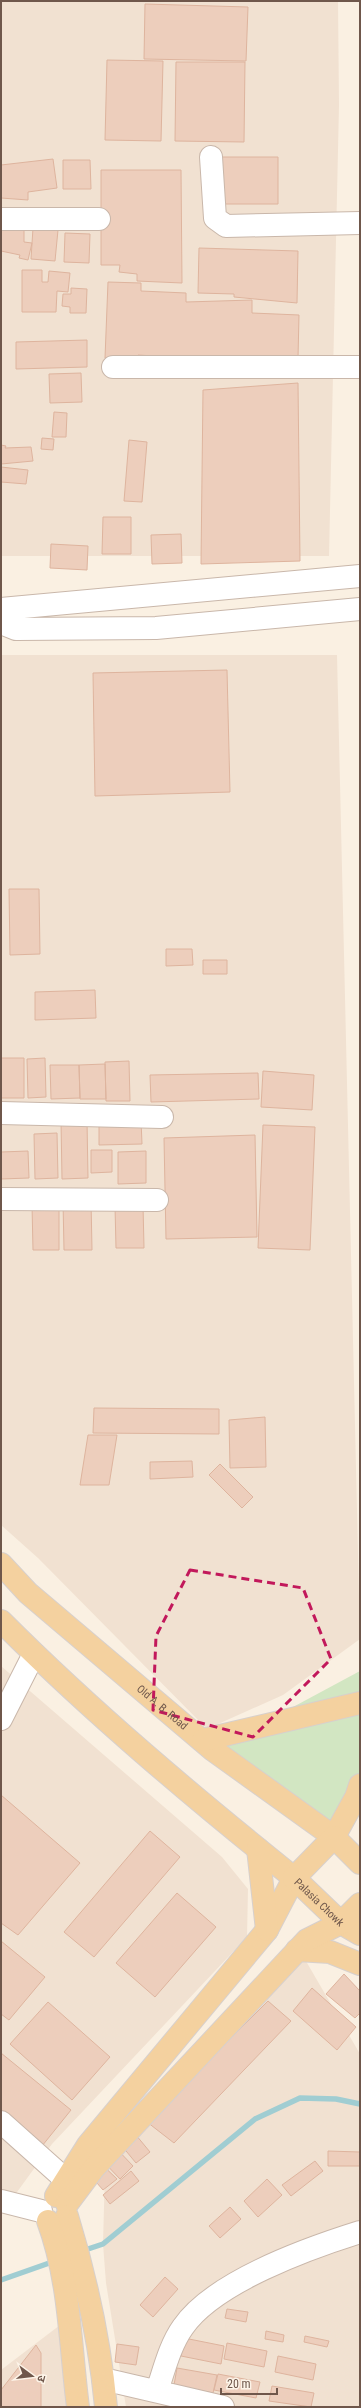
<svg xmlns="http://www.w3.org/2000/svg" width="361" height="2408" font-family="'Roboto Condensed','Noto Sans Devanagari',sans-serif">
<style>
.residential{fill:#f1e1d1}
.green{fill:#d2e6c2}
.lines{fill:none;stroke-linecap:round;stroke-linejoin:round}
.stream{stroke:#a0cdd2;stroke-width:5.5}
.building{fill:#edcebc;stroke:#deb49e}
.minor-casing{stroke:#c9b7aa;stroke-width:24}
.major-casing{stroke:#d7d0cd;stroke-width:24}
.minor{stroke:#fff;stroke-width:22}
.major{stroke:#f4d19f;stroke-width:22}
.marked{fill:none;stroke:#c2185b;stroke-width:3;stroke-dasharray:8 5;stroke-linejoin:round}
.labels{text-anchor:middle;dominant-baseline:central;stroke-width:3;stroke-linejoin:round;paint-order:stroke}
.street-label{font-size:11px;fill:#6f574b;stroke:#fdf4e8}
</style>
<rect width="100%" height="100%" fill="#faf0e2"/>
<path class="residential" d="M 1,1 L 338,1 L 339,105 L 329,556 L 1,556 Z
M 1,655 L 337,655 L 360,1639 L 283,1695 L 207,1729 L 38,1558 L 1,1525 Z
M 1,1666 L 222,1857 L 248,1889 L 247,1937 L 52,2144 L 1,2214 Z
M 303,1956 L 360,2054 L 360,2407 L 126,2407 L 106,2283 L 103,2244 L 105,2170 Z
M 64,2322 L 66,2407 L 1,2407 L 1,2370 Z"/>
<path class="green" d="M 360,1671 L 360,1785 L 334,1837 L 213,1750 Z"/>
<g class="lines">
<path class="stream" d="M 82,2251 L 103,2244 L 255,2119 L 300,2098 L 336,2099 L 360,2104
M 1,2280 L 55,2261"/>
</g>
<path class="building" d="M 145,4 L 248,7 L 246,61 L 144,59 Z
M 107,60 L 163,61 L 161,141 L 105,140 Z
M 176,62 L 245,62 L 244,142 L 175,141 Z
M 222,157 L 278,157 L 278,204 L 222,204 Z
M 53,159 L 57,188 L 28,192 L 28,200 L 1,198 L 1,165 Z
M 63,160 L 90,160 L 91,189 L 63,189 Z
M 101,170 L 181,170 L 182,283 L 137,281 L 137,274 L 119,272 L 120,265 L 101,265 Z
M 1,228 L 24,229 L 24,242 L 32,243 L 28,260 L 19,258 L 20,255 L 1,251 Z
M 33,228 L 58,230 L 55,261 L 31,259 Z
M 65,233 L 90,234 L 89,263 L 64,262 Z
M 199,248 L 298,251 L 297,303 L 234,297 L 234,294 L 198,293 Z
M 22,270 L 42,270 L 42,282 L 48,282 L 49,271 L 70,273 L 68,292 L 57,291 L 56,312 L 22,312 Z
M 108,282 L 141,283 L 141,291 L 186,293 L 186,302 L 252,300 L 252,313 L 299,315 L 298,358 L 214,360 L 138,355 L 138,359 L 105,358 Z
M 71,288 L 87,289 L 86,313 L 70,313 L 70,307 L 62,306 L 63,294 L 71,294 Z
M 87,340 L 87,367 L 16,369 L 16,342 Z
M 81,373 L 82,402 L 50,403 L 49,374 Z
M 298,383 L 300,561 L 201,564 L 203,390 Z
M 54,412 L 67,413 L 66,437 L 52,437 Z
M 42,438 L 54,439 L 53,450 L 41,449 Z
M 129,440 L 147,442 L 142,502 L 124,501 Z
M 1,445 L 6,446 L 5,448 L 31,447 L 33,461 L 1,464 Z
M 1,467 L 28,470 L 26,484 L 1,482 Z
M 103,517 L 131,517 L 131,554 L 102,554 Z
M 181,534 L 182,563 L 152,564 L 151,535 Z
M 51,544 L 88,546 L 87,570 L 50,568 Z
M 227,670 L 230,792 L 95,796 L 93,673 Z
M 9,889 L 39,889 L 40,954 L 10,955 Z
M 166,949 L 192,949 L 193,965 L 166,966 Z
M 203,960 L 227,960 L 227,974 L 203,974 Z
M 95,990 L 96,1018 L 35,1020 L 35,992 Z
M 1,1058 L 24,1058 L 24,1098 L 1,1098 Z
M 45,1058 L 46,1097 L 28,1098 L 27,1059 Z
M 129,1061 L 130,1101 L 106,1101 L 105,1062 Z
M 105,1064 L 106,1099 L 80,1099 L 79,1065 Z
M 50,1065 L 79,1065 L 80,1098 L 51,1099 Z
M 263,1071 L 314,1075 L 312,1110 L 261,1107 Z
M 258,1073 L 259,1099 L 151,1102 L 150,1075 Z
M 141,1120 L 142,1144 L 99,1145 L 99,1121 Z
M 61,1121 L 87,1121 L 88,1178 L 62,1179 Z
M 263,1125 L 315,1127 L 310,1250 L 258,1248 Z
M 57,1133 L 58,1178 L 35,1179 L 34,1134 Z
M 255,1135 L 257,1237 L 166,1239 L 164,1138 Z
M 91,1150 L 112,1150 L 112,1172 L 91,1173 Z
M 28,1151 L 29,1178 L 1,1179 L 1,1152 Z
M 146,1151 L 146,1183 L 118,1184 L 118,1152 Z
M 91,1200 L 92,1250 L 64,1250 L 63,1201 Z
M 32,1205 L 59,1205 L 59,1250 L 33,1250 Z
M 143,1205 L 144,1248 L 116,1248 L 115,1206 Z
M 94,1408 L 219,1409 L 219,1434 L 93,1433 Z
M 265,1417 L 266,1467 L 230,1468 L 229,1420 Z
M 88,1435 L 117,1435 L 109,1485 L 80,1485 Z
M 192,1461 L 193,1477 L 150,1479 L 150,1462 Z
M 220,1464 L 253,1497 L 242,1508 L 209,1475 Z
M 1,1795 L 80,1863 L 18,1935 L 1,1923 Z
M 150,1831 L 180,1857 L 94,1957 L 64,1932 Z
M 177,1893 L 216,1927 L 155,1997 L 116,1963 Z
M 1,1941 L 45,1977 L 9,2020 L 1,2014 Z
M 344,1974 L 360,1991 L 360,2013 L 355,2018 L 326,1994 Z
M 312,1988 L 356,2027 L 337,2050 L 293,2011 Z
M 268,2001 L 291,2021 L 174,2143 L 147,2122 Z
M 48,2002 L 110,2057 L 72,2100 L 10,2044 Z
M 1,2053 L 71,2110 L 42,2146 L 1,2112 Z
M 131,2129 L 150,2152 L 136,2163 L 117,2140 Z
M 114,2146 L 133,2166 L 120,2179 L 101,2159 Z
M 328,2151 L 360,2152 L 360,2166 L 328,2166 Z
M 95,2158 L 117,2179 L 103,2190 L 84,2168 Z
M 315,2161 L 323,2171 L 291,2196 L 282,2185 Z
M 131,2171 L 139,2181 L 110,2204 L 103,2195 Z
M 267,2179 L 282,2195 L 258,2217 L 244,2201 Z
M 230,2207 L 241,2219 L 220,2238 L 209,2226 Z
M 165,2277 L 178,2289 L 153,2317 L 140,2305 Z
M 227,2309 L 248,2312 L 246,2322 L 225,2318 Z
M 266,2331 L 284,2335 L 283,2342 L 265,2339 Z
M 305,2336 L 329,2341 L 327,2347 L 304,2342 Z
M 184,2338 L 224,2346 L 221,2364 L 181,2356 Z
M 227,2343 L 267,2351 L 264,2367 L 224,2359 Z
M 117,2344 L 139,2347 L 136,2365 L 115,2362 Z
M 36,2345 L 41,2353 L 41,2407 L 1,2407 L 1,2390 Z
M 278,2356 L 316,2364 L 313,2380 L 275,2372 Z
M 177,2368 L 217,2375 L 213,2393 L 174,2385 Z
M 218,2374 L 260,2382 L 256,2398 L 214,2390 Z
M 272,2386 L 314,2393 L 311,2407 L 269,2401 Z"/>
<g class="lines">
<g class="minor-casing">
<path id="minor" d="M 211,157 L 215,218 L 226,226 L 360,223
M 1,219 L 99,219
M 113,367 L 360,367
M 1,609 L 360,576
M 1,623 L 16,629 L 156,628 L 360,609
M 1,1113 L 162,1117
M 1,1199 L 157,1200
M 1,1719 L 34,1654
M 1,2122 L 66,2180
M 1,2201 L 41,2211
M 103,2379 L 223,2407
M 157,2391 C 164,2370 170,2345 183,2327 C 214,2282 309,2248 360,2232"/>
</g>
<g class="major-casing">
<g id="major">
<path id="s1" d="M 1,1564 L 28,1593 L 213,1750 L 334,1837 L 356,1797 L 360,1785"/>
<path d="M 1,1621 C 93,1713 193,1797 294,1878 L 267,1930 L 88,2145 L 56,2196"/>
<path d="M 203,1740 L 360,1703"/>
<path d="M 258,1849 L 267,1930"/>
<path id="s2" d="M 360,1863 L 334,1837 L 294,1878 L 341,1923 L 360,1934"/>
<path d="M 297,1950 L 330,1952 L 360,1964"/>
<path d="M 67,2204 L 94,2168 L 307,1940 L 341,1923 L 360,1904"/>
<path d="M 67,2216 C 86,2278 100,2343 106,2407"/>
<path d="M 48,2221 C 70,2280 70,2345 78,2407"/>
</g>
</g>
<use href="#minor" class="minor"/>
<use href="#major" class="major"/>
</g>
<path class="marked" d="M 190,1570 L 303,1588 L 331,1659 L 253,1737 L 153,1710 L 156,1636 Z"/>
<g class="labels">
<g class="street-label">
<text stroke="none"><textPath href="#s1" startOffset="216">Old A. B. Road</textPath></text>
<text stroke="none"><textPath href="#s2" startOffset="129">Palasia Chowk</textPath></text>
</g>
</g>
<rect width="361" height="2408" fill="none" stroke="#6f574b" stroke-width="4"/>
<g transform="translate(32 2376) rotate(105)" stroke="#fdf4e8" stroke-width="3" paint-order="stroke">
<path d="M0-3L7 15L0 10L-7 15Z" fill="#6f574b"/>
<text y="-6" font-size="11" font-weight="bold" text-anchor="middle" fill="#6f574b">उ</text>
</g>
<path d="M221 2388v6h56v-6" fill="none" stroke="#6f574b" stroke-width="2"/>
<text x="227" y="2388" font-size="12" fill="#6f574b" stroke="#fdf4e8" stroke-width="3" paint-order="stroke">20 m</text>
</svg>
